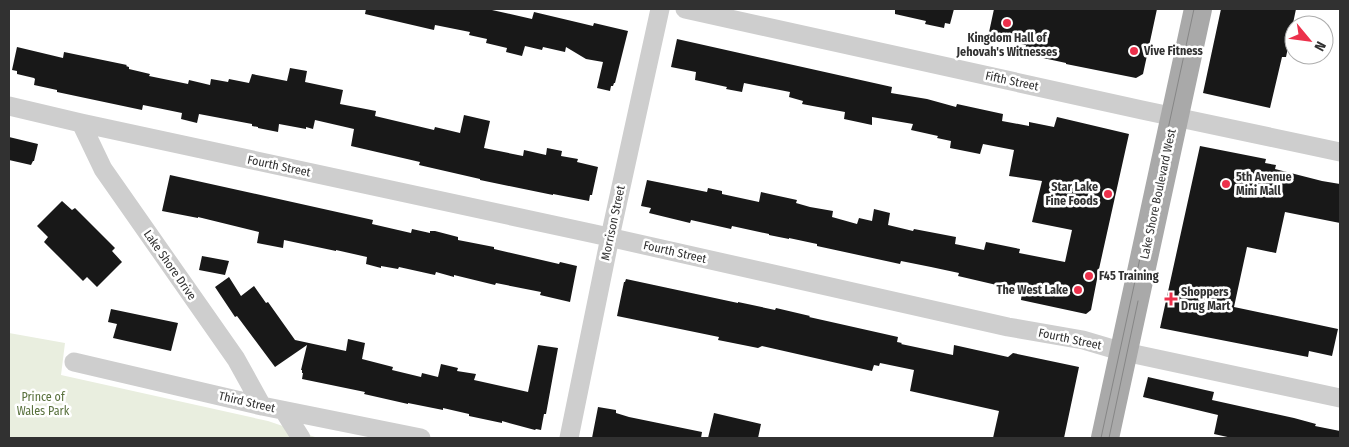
<svg xmlns="http://www.w3.org/2000/svg" width="1349" height="447" font-family="'Fira Sans Condensed',sans-serif">
<style>
.green{fill:#e9eedf}
.building{fill:#181818}
.lines{fill:none;stroke-linecap:round;stroke-linejoin:round}
.minor{stroke:#cecece;stroke-width:19}
.primary{stroke:#a9a9a9;stroke-width:28}
.tram{stroke:#868686;stroke-width:1}
.poi-dot{fill:#ec304b;stroke:#fff;stroke-width:2}
.labels{text-anchor:middle;dominant-baseline:central;stroke-width:5;stroke-linejoin:round;paint-order:stroke}
.poi-label{font-size:12px;font-weight:bold;fill:#313131;stroke:#fff;text-anchor:start}
.street-label{font-size:12px;fill:#313131;stroke:#fff}
.park-label{font-size:12px;fill:#58703c;stroke:#fff}
</style>
<rect width="100%" height="100%" fill="#fff"/>
<path class="green" d="M 9,333 L 65,343 L 61,375 L 268,421 L 318,438 L 9,438 Z"/>
<path class="building" d="M 366,9 L 493,9 L 492,10 L 532,19 L 534,12 L 593,26 L 594,23 L 628,31 L 615,83 L 614,83 L 613,86 L 611,86 L 610,91 L 597,88 L 603,62 L 586,59 L 566,47 L 565,52 L 543,47 L 542,50 L 525,46 L 522,56 L 506,52 L 507,48 L 486,43 L 487,39 L 469,35 L 470,32 L 435,25 L 434,30 L 365,14 Z
M 895,9 L 954,9 L 950,24 L 945,23 L 944,28 L 925,24 L 926,21 L 895,14 Z
M 994,9 L 1157,9 L 1143,74 L 1136,78 L 1066,64 L 1066,63 L 1043,58 L 1044,54 L 1025,50 L 1026,45 L 988,37 Z
M 1221,9 L 1296,9 L 1286,57 L 1282,57 L 1270,108 L 1203,93 Z
M 677,39 L 892,87 L 891,93 L 927,99 L 956,107 L 957,104 L 1003,114 L 1002,121 L 1029,126 L 1029,122 L 1054,127 L 1057,117 L 1129,134 L 1099,269 L 1091,310 L 1086,314 L 1021,300 L 1022,291 L 958,276 L 959,273 L 931,267 L 901,261 L 900,264 L 817,246 L 817,244 L 789,238 L 789,239 L 769,235 L 769,234 L 732,226 L 731,229 L 691,220 L 690,223 L 649,213 L 651,208 L 641,206 L 647,180 L 707,192 L 708,188 L 722,191 L 722,194 L 759,202 L 761,192 L 774,195 L 797,200 L 796,203 L 810,207 L 833,211 L 832,217 L 857,224 L 859,218 L 872,221 L 874,209 L 890,213 L 888,225 L 913,231 L 914,229 L 956,237 L 955,244 L 984,250 L 986,242 L 1020,249 L 1019,253 L 1065,262 L 1072,230 L 1032,222 L 1042,181 L 1009,176 L 1014,150 L 983,144 L 980,154 L 950,148 L 951,141 L 937,138 L 938,136 L 911,130 L 913,124 L 872,117 L 872,125 L 844,119 L 845,112 L 802,104 L 803,101 L 789,97 L 790,92 L 744,83 L 742,92 L 726,89 L 727,87 L 695,80 L 696,72 L 671,67 Z
M 17,47 L 63,58 L 64,52 L 127,65 L 126,66 L 129,67 L 129,69 L 150,74 L 149,76 L 188,84 L 189,80 L 210,85 L 211,79 L 228,82 L 229,79 L 249,83 L 252,74 L 287,81 L 290,68 L 307,71 L 305,82 L 343,90 L 340,104 L 376,111 L 375,116 L 434,130 L 435,127 L 460,133 L 464,115 L 490,121 L 484,148 L 523,156 L 524,150 L 546,155 L 547,148 L 562,151 L 561,156 L 578,159 L 577,162 L 598,167 L 592,195 L 590,195 L 589,201 L 553,194 L 553,195 L 480,180 L 480,179 L 419,165 L 420,162 L 351,146 L 354,129 L 315,120 L 313,129 L 306,127 L 306,129 L 279,124 L 278,132 L 258,128 L 258,127 L 252,126 L 252,124 L 199,114 L 197,123 L 181,119 L 182,113 L 143,105 L 142,110 L 57,92 L 57,90 L 34,85 L 35,79 L 34,78 L 17,74 L 17,71 L 12,70 Z
M 9,137 L 38,144 L 34,161 L 33,161 L 31,165 L 9,160 Z
M 1200,146 L 1266,159 L 1265,163 L 1276,165 L 1275,169 L 1322,181 L 1340,184 L 1340,223 L 1285,212 L 1276,253 L 1247,247 L 1234,307 L 1338,329 L 1332,356 L 1309,351 L 1308,357 L 1160,328 Z
M 170,175 L 373,220 L 372,224 L 411,233 L 412,229 L 430,233 L 430,231 L 435,231 L 458,237 L 458,240 L 494,247 L 494,249 L 559,264 L 560,262 L 577,266 L 570,302 L 540,295 L 541,292 L 496,283 L 495,285 L 454,275 L 454,277 L 436,272 L 435,275 L 399,267 L 398,269 L 381,266 L 381,268 L 366,264 L 367,257 L 336,250 L 336,251 L 284,240 L 283,248 L 257,243 L 259,232 L 198,217 L 198,218 L 162,211 Z
M 62,201 L 72,210 L 75,208 L 115,248 L 112,251 L 122,262 L 97,287 L 87,277 L 83,281 L 44,242 L 48,237 L 37,226 Z
M 202,256 L 229,261 L 225,275 L 199,270 Z
M 229,277 L 241,296 L 254,286 L 266,303 L 268,302 L 295,340 L 346,351 L 348,339 L 365,343 L 362,359 L 393,367 L 392,370 L 421,377 L 422,373 L 438,377 L 441,364 L 458,368 L 457,371 L 476,374 L 474,380 L 528,392 L 538,345 L 558,348 L 546,414 L 544,414 L 541,430 L 536,429 L 535,430 L 502,421 L 502,423 L 469,416 L 469,414 L 443,408 L 443,410 L 408,403 L 408,404 L 364,394 L 365,392 L 302,379 L 303,373 L 302,373 L 302,370 L 301,370 L 307,345 L 275,367 L 237,316 L 235,317 L 215,287 Z
M 626,279 L 738,303 L 738,302 L 775,310 L 776,308 L 810,316 L 809,317 L 898,337 L 897,342 L 902,343 L 901,344 L 953,355 L 954,345 L 1008,357 L 1013,353 L 1079,367 L 1064,438 L 993,438 L 999,411 L 910,391 L 914,370 L 880,363 L 879,366 L 874,365 L 872,371 L 762,346 L 758,348 L 718,340 L 719,337 L 617,316 L 624,282 L 625,282 Z
M 111,309 L 178,323 L 171,351 L 113,338 L 117,324 L 108,322 Z
M 1148,377 L 1214,392 L 1212,400 L 1294,418 L 1316,424 L 1315,426 L 1340,431 L 1340,438 L 1232,438 L 1214,434 L 1218,415 L 1143,397 Z
M 598,407 L 616,410 L 616,413 L 629,417 L 702,432 L 701,438 L 592,438 Z
M 714,413 L 761,424 L 758,438 L 708,438 Z"/>
<g class="lines">
<path class="minor" d="M 685,9 L 1142,110 L 1340,152
M 9,106 L 81,123 L 595,234 L 1008,327 L 1083,340 L 1120,351 L 1340,398
M 81,123 L 103,169 L 236,359 L 262,406
M 74,362 L 262,406 L 421,438
M 284,411 L 301,438
M 569,438 L 610,237 L 660,9"/>
<path class="primary" d="M 1105,438 L 1198,9"/>
<path class="tram" d="M 1101,438 L 1194,9
M 1109,438 L 1138,301"/>
</g>
<g class="poi-dot">
<circle cx="1007" cy="23" r="5"/>
<circle cx="1134" cy="51" r="5"/>
<circle cx="1226" cy="184" r="5"/>
<circle cx="1108" cy="194" r="5"/>
<circle cx="1089" cy="276" r="5"/>
<circle cx="1078" cy="290" r="5"/>
<path d="M1168.5 291.5h5v5h5v5h-5v5h-5v-5h-5v-5h5z"/>
</g>
<g class="labels">
<g class="poi-label">
<text x="1007" y="38" text-anchor="middle">Kingdom Hall of<tspan x="1007" dy="14">Jehovah's Witnesses</tspan></text>
<text x="1144" y="51">Vive Fitness</text>
<text x="1236" y="177">5th Avenue<tspan x="1236" dy="14">Mini Mall</tspan></text>
<text x="1098" y="187" text-anchor="end">Star Lake<tspan x="1098" dy="14">Fine Foods</tspan></text>
<text x="1099" y="276">F45 Training</text>
<text x="1068" y="290" text-anchor="end">The West Lake</text>
<text x="1181" y="292">Shoppers<tspan x="1181" dy="14">Drug Mart</tspan></text>
</g>
<g class="street-label">
<text transform="translate(1012 81) rotate(12)">Fifth Street</text>
<text transform="translate(279 166) rotate(12)">Fourth Street</text>
<text transform="translate(1158 194) rotate(-78)">Lake Shore Boulevard West</text>
<text transform="translate(613 223) rotate(-78)">Morrison Street</text>
<text transform="translate(675 252) rotate(13)">Fourth Street</text>
<text transform="translate(170 265) rotate(55)">Lake Shore Drive</text>
<text transform="translate(1070 339) rotate(12)">Fourth Street</text>
<text transform="translate(247 402) rotate(13)">Third Street</text>
</g>
<g class="park-label">
<text x="43" y="397">Prince of<tspan x="43" dy="14">Wales Park</tspan></text>
</g>
</g>
<rect width="1349" height="447" fill="none" stroke="#313131" stroke-width="20"/>
<g transform="translate(1309 40) rotate(119)"><circle r="24" fill="#ffffff" stroke="#adadad"/>
<path d="M0-4L9 19L0 12L-9 19Z" fill="#ec304b"/>
<text y="-8" font-size="14" font-weight="bold" text-anchor="middle" fill="#313131">N</text>
</g>
</svg>
